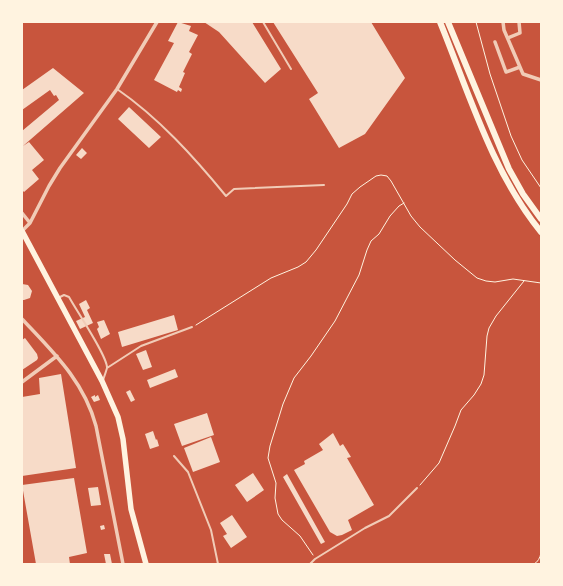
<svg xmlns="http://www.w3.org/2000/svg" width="563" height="586" font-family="Jost,sans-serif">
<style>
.building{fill:#f7dbc8}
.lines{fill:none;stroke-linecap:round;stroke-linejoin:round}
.path{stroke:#fff3e0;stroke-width:1}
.service{stroke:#f1ccb7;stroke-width:2}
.minor{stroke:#f1ccb7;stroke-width:3.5}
.primary{stroke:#fff3e0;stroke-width:5.5}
.trunk{stroke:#fff3e0;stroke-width:6}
</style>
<rect width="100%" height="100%" fill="#c8553d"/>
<path class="building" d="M 178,22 L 191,26 L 189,31 L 198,35 L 189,52 L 192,54 L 183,72 L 185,73 L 179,87 L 182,89 L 181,92 L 178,90 L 177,92 L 154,80 L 174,43 L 168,41 Z
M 204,22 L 252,22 L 281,69 L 265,83 L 219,32 Z
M 273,22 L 371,22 L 405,78 L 365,134 L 339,148 L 309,99 L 318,93 Z
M 53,68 L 84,93 L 23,146 L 29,142 L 44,160 L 32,170 L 39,179 L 24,192 L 22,190 L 22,131 L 59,100 L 56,95 L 54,96 L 50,90 L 22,110 L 22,90 Z
M 129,107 L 161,137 L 149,148 L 118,119 Z
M 82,148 L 87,153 L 81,159 L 76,155 Z
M 22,284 L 28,285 L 32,291 L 30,298 L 24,300 L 22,300 Z
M 86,300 L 90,308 L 87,310 L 93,323 L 80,329 L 76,321 L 85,317 L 79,304 Z
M 174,315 L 178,330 L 122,347 L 118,332 Z
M 104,320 L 110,334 L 101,339 L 97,329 L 99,327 L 97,322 Z
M 25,338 L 37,354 L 38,358 L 37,360 L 22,370 L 22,340 Z
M 146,350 L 152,367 L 143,370 L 136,354 Z
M 175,369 L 178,377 L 150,388 L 147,380 Z
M 61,374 L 76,468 L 22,476 L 22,397 L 40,394 L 39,378 Z
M 130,390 L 135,400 L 131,402 L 126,392 Z
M 95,395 L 95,397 L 98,395 L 100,400 L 94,402 L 91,397 Z
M 207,413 L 214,435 L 182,446 L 174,424 Z
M 153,431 L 156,440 L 157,439 L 159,446 L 150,449 L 145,434 Z
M 333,433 L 340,446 L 343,444 L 351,457 L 347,458 L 374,505 L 348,520 L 352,530 L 342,535 L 337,536 L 330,532 L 294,470 L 305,464 L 304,461 L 323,450 L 319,444 Z
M 211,437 L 220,462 L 193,472 L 184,448 Z
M 253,473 L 264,490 L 247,502 L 235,485 Z
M 287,474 L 325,542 L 321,544 L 283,477 Z
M 74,478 L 87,553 L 69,557 L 70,564 L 36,564 L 22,485 Z
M 98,487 L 101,505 L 91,506 L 88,488 Z
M 232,515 L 247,537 L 231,548 L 223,536 L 227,534 L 220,523 Z
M 104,525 L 105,529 L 101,530 L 100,526 Z
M 104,554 L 110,554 L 112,564 L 106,564 Z"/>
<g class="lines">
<path class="path" d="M 476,22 L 490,74 L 511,136 L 522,160 L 541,188
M 196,325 L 271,278 L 298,267 L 306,262 L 316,250 L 347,204 L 352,194 L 360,187 L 376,176 L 381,175 L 387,176 L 391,181 L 411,216 L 420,227 L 455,260 L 477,278 L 486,281 L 495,282 L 513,279 L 541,283
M 420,485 L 439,463 L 455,426 L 461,410 L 474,395 L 481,384 L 484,375 L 487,336 L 489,328 L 496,316 L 524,281
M 313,555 L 300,536 L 282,520 L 278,514 L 275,498 L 276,483 L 268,458 L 270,446 L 283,404 L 294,378 L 311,356 L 335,321 L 359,275 L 367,250 L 371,241 L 379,234 L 390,216 L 399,206 L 404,203
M 534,564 C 538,562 540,558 541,553"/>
<path class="service" d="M 263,22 L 291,69
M 117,89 C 159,118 194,157 226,196 L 234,189 L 324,185
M 58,298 L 64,295 L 69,297 C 76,310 108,357 107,368 C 106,372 104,377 103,380
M 107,368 L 141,346 L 192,327
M 174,456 L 188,472 L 211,530 L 218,564
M 310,564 L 315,559 L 365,528 L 389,516 L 417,488"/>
<path class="minor" d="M 503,22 L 504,30 L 523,74 L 541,80
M 508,38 L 520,33 L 519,22
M 495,42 L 506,72 L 520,67
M 22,213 L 30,223
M 22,231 L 30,223 L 49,186 L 60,168 L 117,89 L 157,22
M 22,319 C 53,352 84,381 96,426 L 123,564
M 22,382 L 57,356"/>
<path class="primary" d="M 22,231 L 102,381 L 118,417 L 123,439 L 131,509 L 146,564"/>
<path class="trunk" d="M 440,22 C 469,93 492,172 541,232
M 448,22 L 509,169 L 523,194 L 541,219"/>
</g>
<rect width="563" height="586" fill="none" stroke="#fff3e0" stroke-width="46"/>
</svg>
